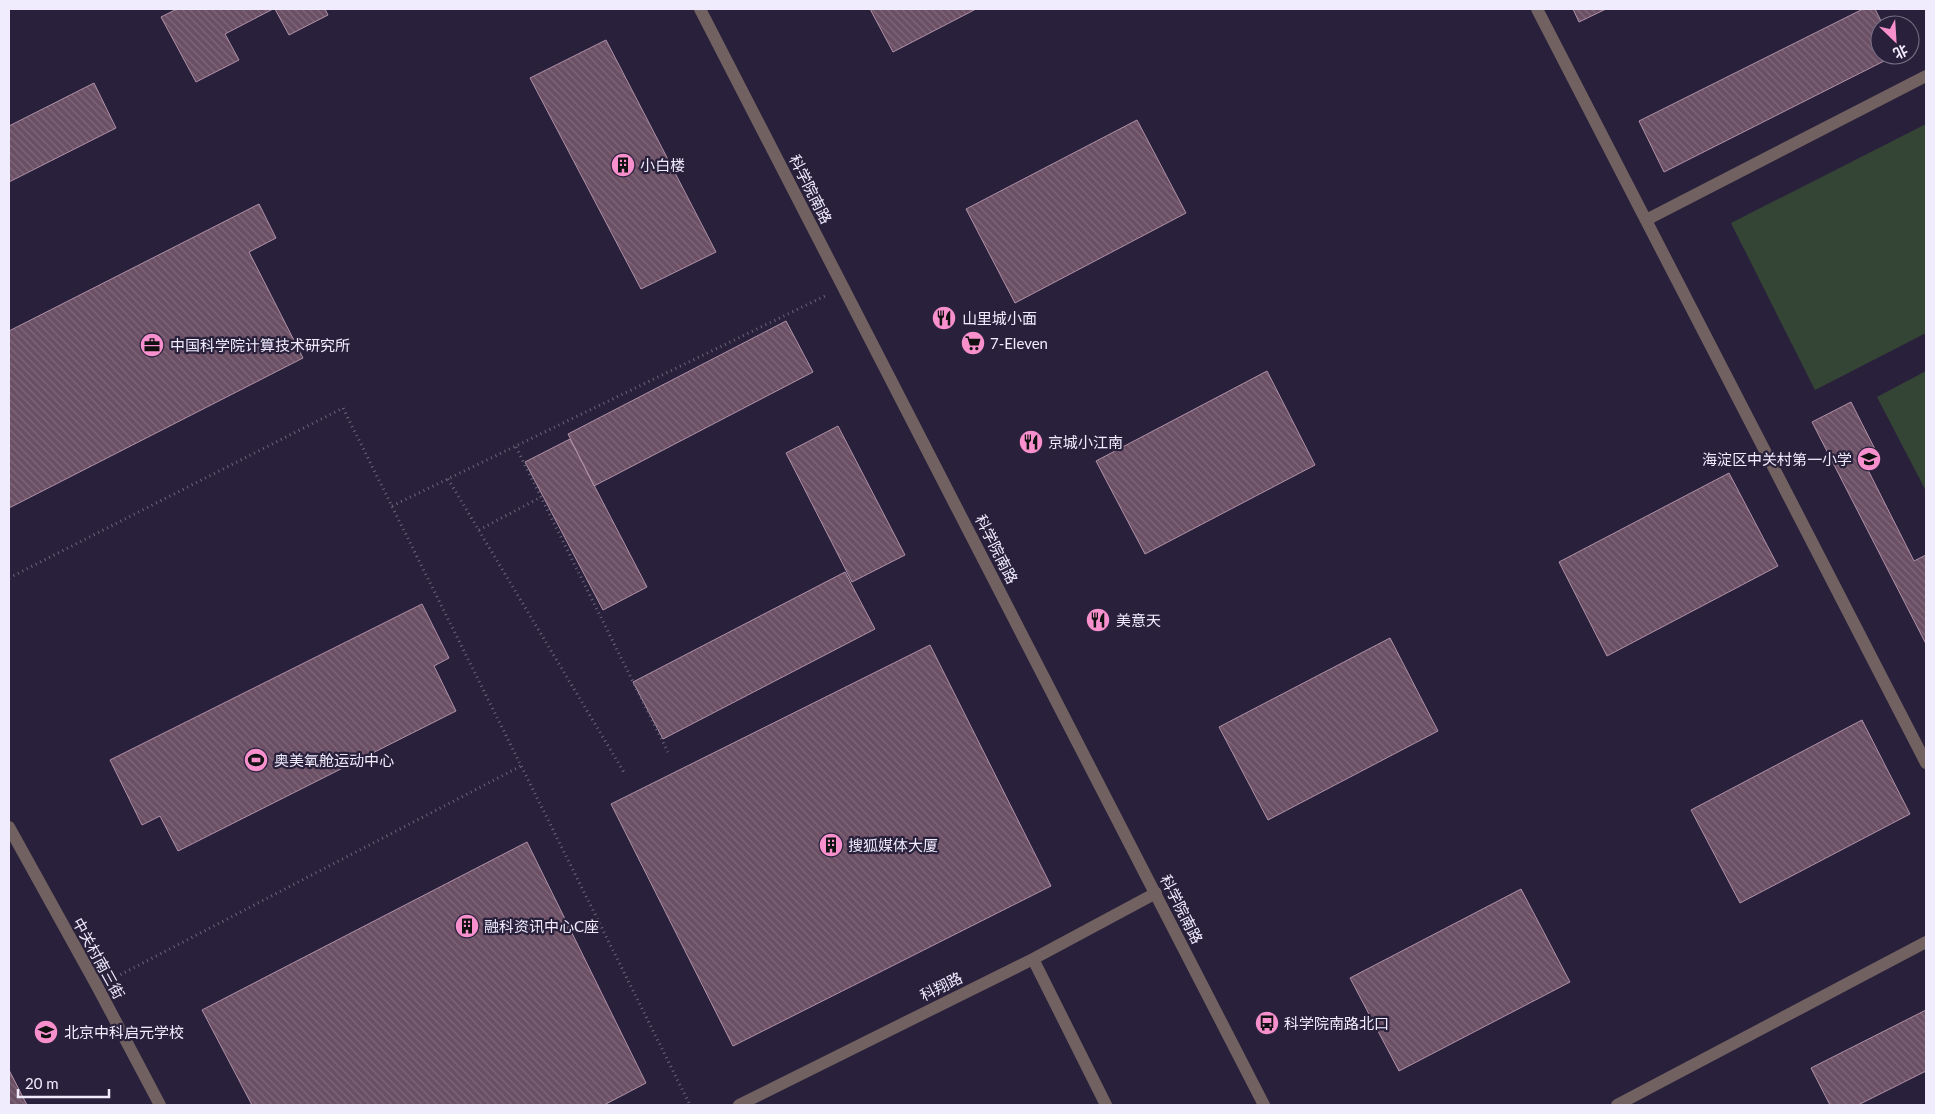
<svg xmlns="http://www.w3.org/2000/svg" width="1935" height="1114" font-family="Lato,'Noto Sans SC',sans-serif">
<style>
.green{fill:#354535}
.building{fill:url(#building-back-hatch);stroke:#b091a8}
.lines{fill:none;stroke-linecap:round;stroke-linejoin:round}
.path{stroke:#6c657c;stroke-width:3;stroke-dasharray:1 4;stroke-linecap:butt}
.minor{stroke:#726161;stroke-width:12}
.tertiary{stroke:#726161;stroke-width:12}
.labels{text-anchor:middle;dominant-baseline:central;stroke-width:4.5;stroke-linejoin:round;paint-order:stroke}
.poi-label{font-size:15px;fill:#f0ecfe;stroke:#29213b;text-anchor:start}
.street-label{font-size:15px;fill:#f0ecfe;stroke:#29213b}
</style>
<defs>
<pattern id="building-back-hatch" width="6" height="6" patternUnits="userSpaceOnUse" patternTransform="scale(1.25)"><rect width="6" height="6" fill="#6b4f64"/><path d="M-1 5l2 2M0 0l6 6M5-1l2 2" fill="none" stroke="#80687b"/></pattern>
</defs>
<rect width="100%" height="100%" fill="#29213b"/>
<path class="green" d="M 1926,124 L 1926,333 L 1815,390 L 1731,223 Z
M 1926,371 L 1926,491 L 1877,397 Z"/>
<path class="building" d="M 177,9 L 273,9 L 225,34 L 239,60 L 196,82 L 161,17 Z
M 275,9 L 325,9 L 328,15 L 289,35 Z
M 870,9 L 976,9 L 893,52 Z
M 1573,9 L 1606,9 L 1579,22 Z
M 1863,9 L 1875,9 L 1883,25 L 1880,25 L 1880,55 L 1896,55 L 1664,172 L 1639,121 Z
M 606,40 L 716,252 L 641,289 L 530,78 Z
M 94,83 L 116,128 L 9,182 L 9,126 Z
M 1137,120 L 1186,213 L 1015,303 L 966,209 Z
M 259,204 L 276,238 L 249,252 L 303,358 L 9,508 L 9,331 Z
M 786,321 L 813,372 L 594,486 L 568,434 Z
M 1267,371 L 1315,465 L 1145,554 L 1096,461 Z
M 1851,402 L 1880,459 L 1866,466 L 1914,561 L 1926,555 L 1926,644 L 1812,422 Z
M 838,426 L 905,555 L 852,582 L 786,453 Z
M 570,439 L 647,587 L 603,610 L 525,462 Z
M 1729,473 L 1778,566 L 1607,656 L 1559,562 Z
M 845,572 L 875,629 L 663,739 L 633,682 Z
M 422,604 L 449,658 L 434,666 L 456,711 L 178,851 L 160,816 L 142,825 L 110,760 Z
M 1390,638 L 1438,731 L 1268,820 L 1219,727 Z
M 930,645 L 1051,886 L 733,1046 L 611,804 Z
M 1862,720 L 1910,814 L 1740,903 L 1691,810 Z
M 527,842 L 646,1083 L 604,1105 L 252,1105 L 202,1010 Z
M 1521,889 L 1570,982 L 1399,1071 L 1350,978 Z
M 1926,1010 L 1926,1071 L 1858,1105 L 1830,1105 L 1811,1068 Z
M 9,1070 L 27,1105 L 9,1105 Z"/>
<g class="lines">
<path class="path" d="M 516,447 L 668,752
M 448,479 L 625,774
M 392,506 L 825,296
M 479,530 L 541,497
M 9,578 L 343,408 L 690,1105
M 116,977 L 521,766"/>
<path class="minor" d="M 1537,9 L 1926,763
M 1646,220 L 1926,76
M 1033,959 L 1106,1105
M 739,1105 L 1033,959 L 1156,893
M 1617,1105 L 1926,942"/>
<path class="tertiary" d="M 700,9 L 1264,1105
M 9,827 L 97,986 L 160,1105"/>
</g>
<defs>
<g id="building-disc" transform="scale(1.25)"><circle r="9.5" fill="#f790cd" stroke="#29213b"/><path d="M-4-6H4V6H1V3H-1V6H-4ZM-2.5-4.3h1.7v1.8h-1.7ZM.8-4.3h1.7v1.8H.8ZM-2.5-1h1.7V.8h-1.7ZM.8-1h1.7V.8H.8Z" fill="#111"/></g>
<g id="restaurant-disc" transform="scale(1.25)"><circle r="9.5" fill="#f790cd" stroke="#29213b"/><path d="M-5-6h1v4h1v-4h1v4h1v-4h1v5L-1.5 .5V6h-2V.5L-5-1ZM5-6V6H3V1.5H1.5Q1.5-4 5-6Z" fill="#111"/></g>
<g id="supermarket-disc" transform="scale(1.25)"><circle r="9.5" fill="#f790cd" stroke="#29213b"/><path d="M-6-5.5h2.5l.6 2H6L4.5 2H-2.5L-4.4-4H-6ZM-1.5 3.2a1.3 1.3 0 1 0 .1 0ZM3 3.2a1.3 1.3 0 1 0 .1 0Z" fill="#111"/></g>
<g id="office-disc" transform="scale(1.25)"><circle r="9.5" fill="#f790cd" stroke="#29213b"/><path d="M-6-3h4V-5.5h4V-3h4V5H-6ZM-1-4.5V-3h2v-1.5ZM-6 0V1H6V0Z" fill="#111"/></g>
<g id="school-disc" transform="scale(1.25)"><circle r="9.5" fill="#f790cd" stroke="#29213b"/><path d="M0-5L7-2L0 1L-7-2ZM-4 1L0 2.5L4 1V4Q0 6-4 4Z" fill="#111"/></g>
<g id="stadium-disc" transform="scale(1.25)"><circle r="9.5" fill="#f790cd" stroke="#29213b"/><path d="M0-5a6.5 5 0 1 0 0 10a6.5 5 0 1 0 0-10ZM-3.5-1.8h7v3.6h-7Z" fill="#111"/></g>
<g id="bus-disc" transform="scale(1.25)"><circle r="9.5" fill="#f790cd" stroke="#29213b"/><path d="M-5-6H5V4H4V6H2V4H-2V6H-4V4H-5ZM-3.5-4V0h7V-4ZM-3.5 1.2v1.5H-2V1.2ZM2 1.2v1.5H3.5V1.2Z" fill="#111"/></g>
</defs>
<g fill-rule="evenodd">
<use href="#building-disc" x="623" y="165"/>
<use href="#restaurant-disc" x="944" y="318"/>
<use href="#supermarket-disc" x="973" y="343"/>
<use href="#office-disc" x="152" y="345"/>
<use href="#restaurant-disc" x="1031" y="442"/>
<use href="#school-disc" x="1869" y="459"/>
<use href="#restaurant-disc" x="1098" y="620"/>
<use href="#stadium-disc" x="256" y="760"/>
<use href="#building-disc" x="831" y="845"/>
<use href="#building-disc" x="467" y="926"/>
<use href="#bus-disc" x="1267" y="1023"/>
<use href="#school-disc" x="46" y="1032"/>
</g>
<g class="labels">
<g class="poi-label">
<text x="640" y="165">小白楼</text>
<text x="962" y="318">山里城小面</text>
<text x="990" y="343">7-Eleven</text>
<text x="170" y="345">中国科学院计算技术研究所</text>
<text x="1048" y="442">京城小江南</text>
<text x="1852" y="459" text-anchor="end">海淀区中关村第一小学</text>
<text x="1116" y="620">美意天</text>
<text x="274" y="760">奥美氧舱运动中心</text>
<text x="848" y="845">搜狐媒体大厦</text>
<text x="484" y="926">融科资讯中心C座</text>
<text x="1284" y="1023">科学院南路北口</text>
<text x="64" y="1032">北京中科启元学校</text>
</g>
<g class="street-label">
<text transform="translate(811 189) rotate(63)">科学院南路</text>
<text transform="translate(997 549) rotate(63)">科学院南路</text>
<text transform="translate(1182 909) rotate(63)">科学院南路</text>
<text transform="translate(99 958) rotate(61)">中关村南三街</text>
<text transform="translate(941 986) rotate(-26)">科翔路</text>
</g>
</g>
<rect width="1935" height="1114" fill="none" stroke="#f0ecfe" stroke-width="20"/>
<g transform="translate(1895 40) rotate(155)"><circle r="24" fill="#29213b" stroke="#797289"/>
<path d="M0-4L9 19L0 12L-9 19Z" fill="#f790cd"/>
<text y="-8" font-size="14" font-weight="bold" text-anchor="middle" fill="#f0ecfe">北</text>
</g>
<path d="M18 1089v8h91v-8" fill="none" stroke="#f0ecfe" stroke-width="2.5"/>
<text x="25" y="1089" font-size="15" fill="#f0ecfe" stroke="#29213b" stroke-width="4" paint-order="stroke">20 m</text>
</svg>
